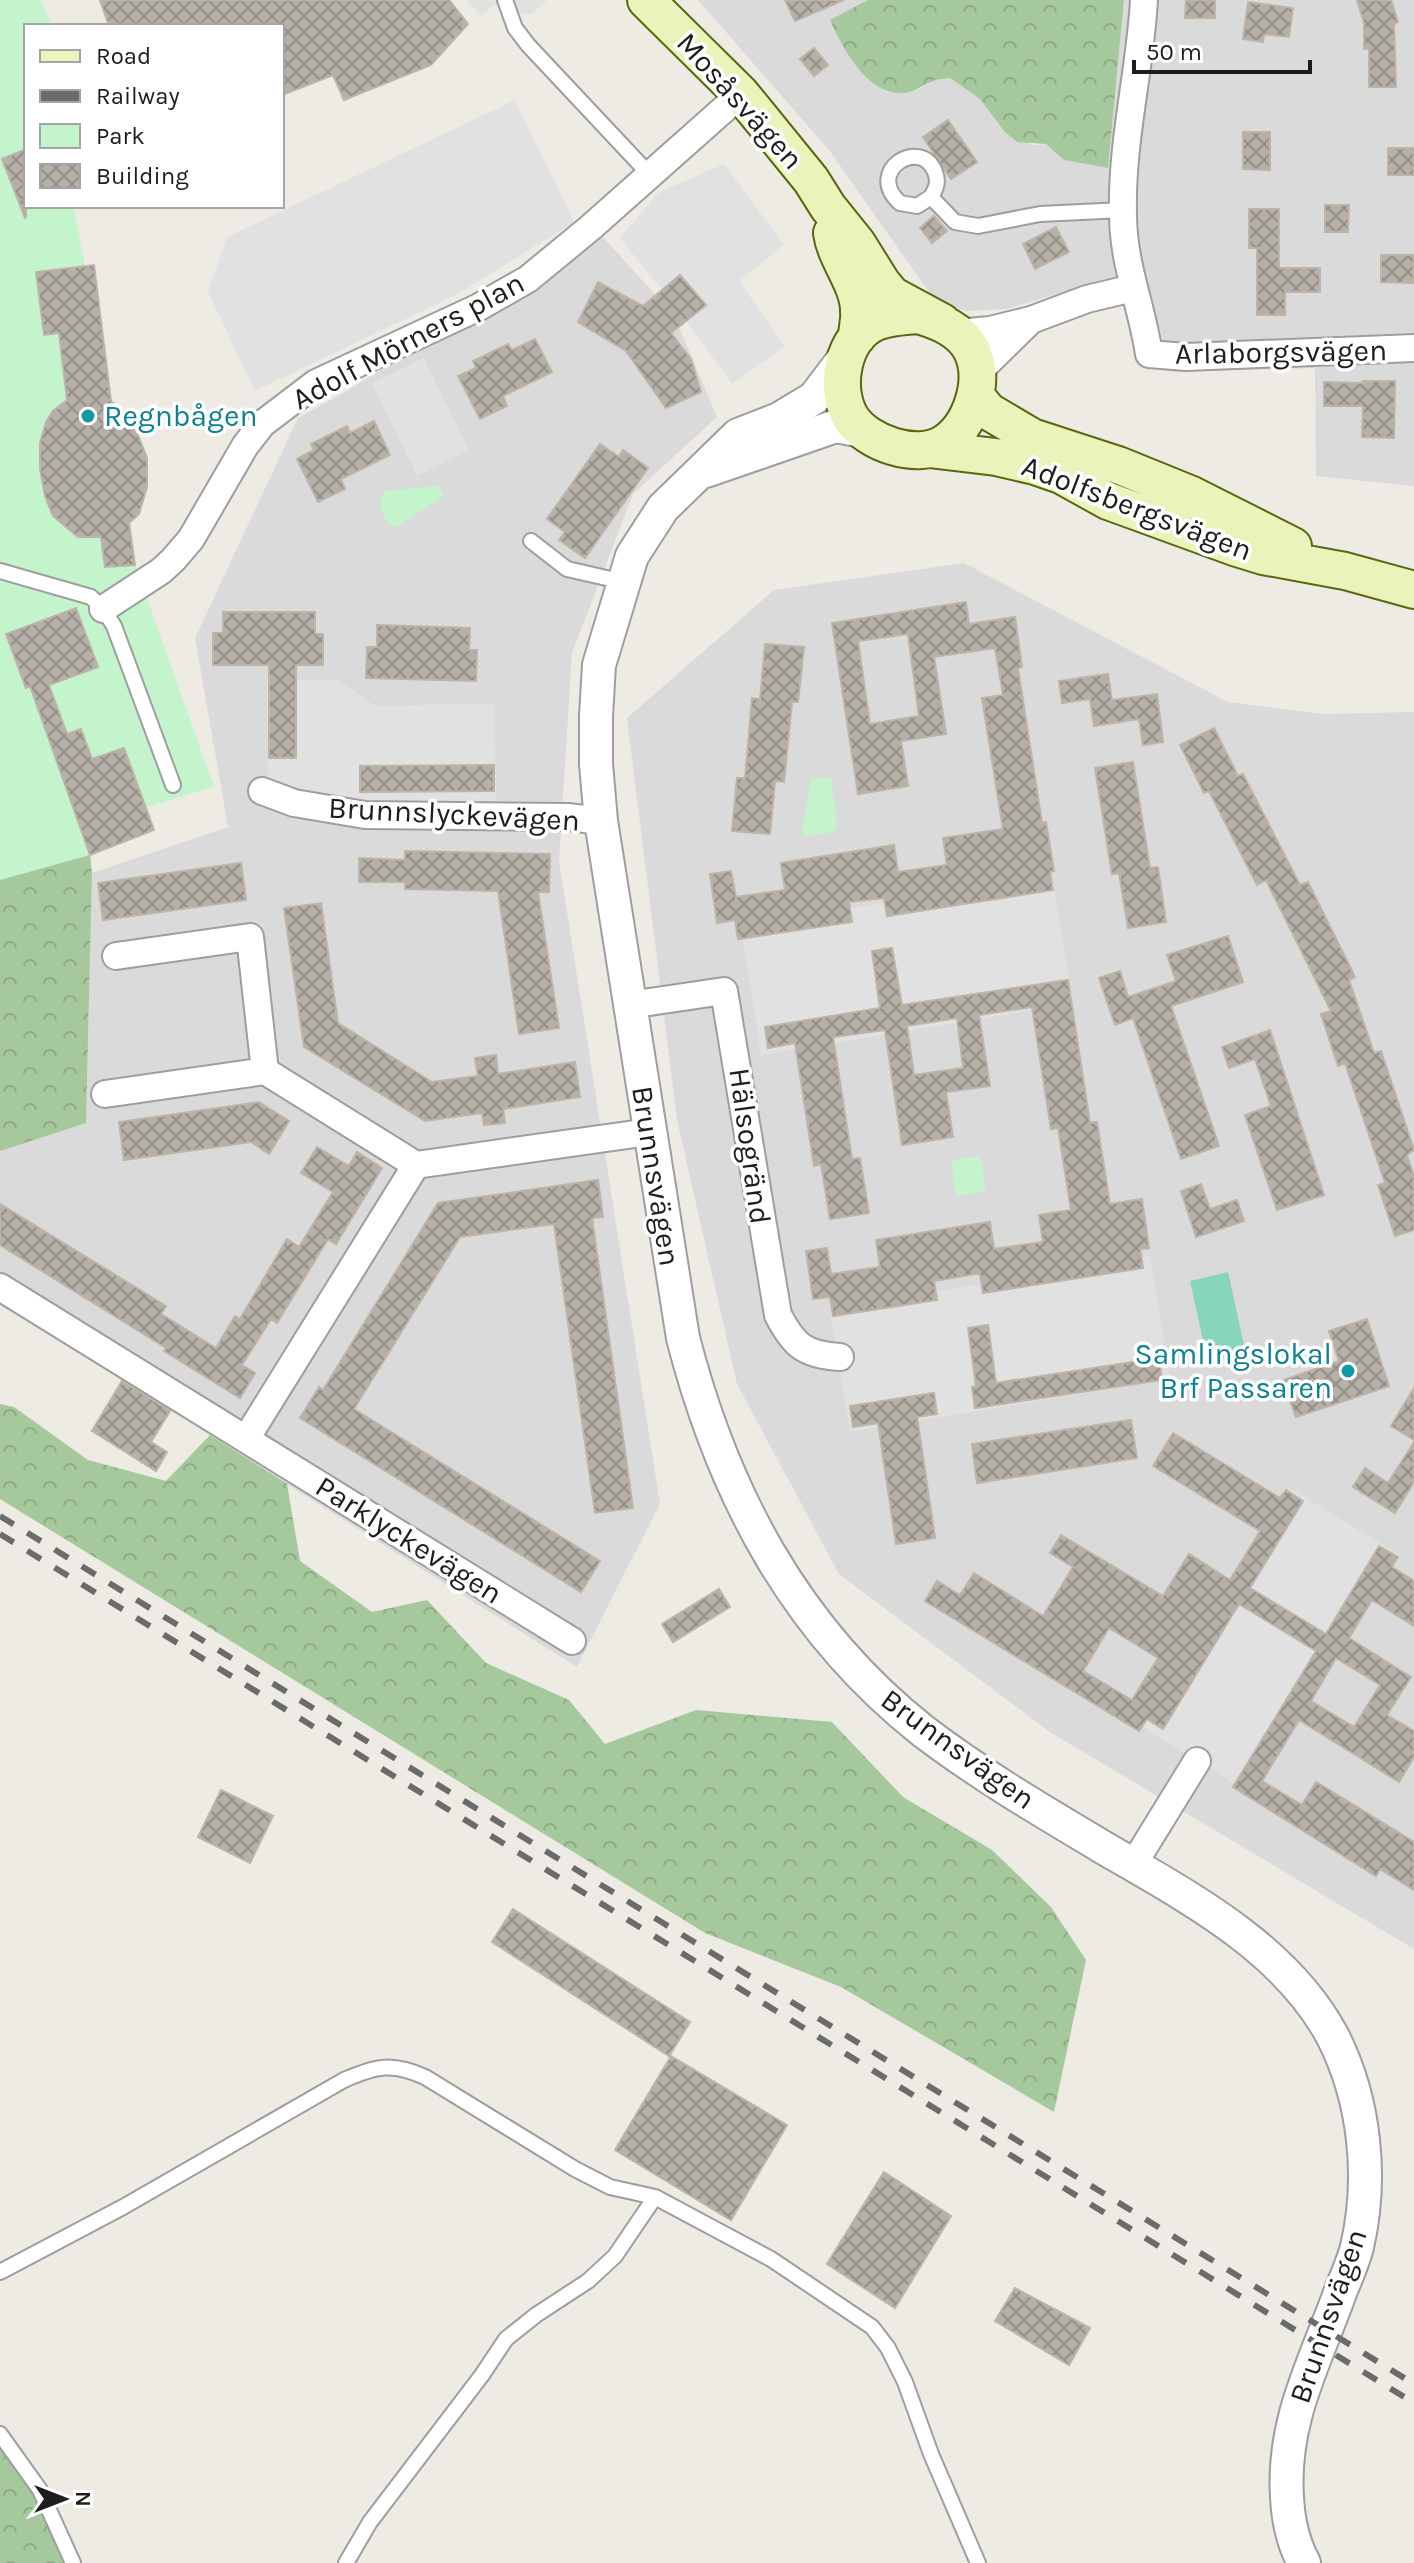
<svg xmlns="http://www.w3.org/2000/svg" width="1414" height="2563" font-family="Karla,sans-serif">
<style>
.residential{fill:#dbdada}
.forest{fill:url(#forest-crowns)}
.park{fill:#c3f4cc}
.pitch{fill:#88d5be}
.parking{fill:#e1e1e1}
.building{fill:url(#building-cross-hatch);stroke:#bdb3a7;stroke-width:2;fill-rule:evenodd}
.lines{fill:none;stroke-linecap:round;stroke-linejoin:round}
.service-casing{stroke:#9e9e9e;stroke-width:18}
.minor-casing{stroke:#9e9e9e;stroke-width:30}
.tertiary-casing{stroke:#9e9e9e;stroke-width:36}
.secondary-casing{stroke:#57680f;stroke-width:40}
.service{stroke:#fff;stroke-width:14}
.minor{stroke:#fff;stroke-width:26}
.tertiary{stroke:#fff;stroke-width:32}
.secondary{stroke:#ebf3bb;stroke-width:36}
.rail{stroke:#6b6b6b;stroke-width:6;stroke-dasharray:16 16;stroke-linecap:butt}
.culture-dot{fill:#0f9aa8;stroke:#fff;stroke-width:3}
.labels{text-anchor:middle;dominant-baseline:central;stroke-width:7;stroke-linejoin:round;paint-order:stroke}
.street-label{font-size:30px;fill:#1d1d1d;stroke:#fff}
.culture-label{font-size:30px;fill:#0d838f;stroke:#fff;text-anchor:start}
</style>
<defs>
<pattern id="forest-crowns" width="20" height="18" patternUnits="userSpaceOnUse" patternTransform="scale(2)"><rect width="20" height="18" fill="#a5c89c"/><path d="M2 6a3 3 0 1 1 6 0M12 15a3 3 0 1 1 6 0" fill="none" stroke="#8eab86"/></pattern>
<pattern id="building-cross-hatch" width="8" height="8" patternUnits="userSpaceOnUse" patternTransform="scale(2)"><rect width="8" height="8" fill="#b6b0a9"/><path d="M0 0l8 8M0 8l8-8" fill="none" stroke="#938f89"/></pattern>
</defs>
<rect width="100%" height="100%" fill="#edebe3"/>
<path class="residential" d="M 698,0 L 868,0 L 831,20 L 887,92 L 902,93 L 920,89 L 932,81 L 950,78 L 980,99 L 1031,145 L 1046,144 L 1064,160 L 1108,168 L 1124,0 L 1414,0 L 1414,486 L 1316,476 L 1315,368 L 1171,372 L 1144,268 L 1006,309 L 967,311 L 947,306 L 931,295 L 829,150 Z
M 601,235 L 674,315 L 717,417 L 633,494 L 572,653 L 559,861 L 660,1504 L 577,1667 L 0,1303 L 0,1151 L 86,1122 L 92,873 L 228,827 L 195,638 L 298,418 L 345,392 Z
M 964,563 L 1228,702 L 1322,714 L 1414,712 L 1414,1949 L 1050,1732 L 839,1574 L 737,1384 L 677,1120 L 627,718 L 774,590 Z"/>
<path class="forest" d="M 868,0 L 1124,0 L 1108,168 L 1064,160 L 1046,144 L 1017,142 L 1005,132 L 980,99 L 950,78 C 944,79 936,79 931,82 C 921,86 914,93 902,93 C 867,95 842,47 830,20 Z
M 0,635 L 90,855 L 92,873 L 86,1123 L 0,1151 Z
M 0,1404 L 14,1407 L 88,1460 L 166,1481 L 210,1435 L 287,1484 L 300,1561 L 372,1612 L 427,1600 L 486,1663 L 569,1700 L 605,1744 L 696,1710 L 832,1722 L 903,1797 L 992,1850 L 1051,1907 L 1086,1960 L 1054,2112 L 841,1987 L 705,1933 L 0,1499 Z
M 0,2443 L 28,2475 L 67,2563 L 0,2563 Z"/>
<path class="park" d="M 0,0 L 40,0 L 53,26 L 26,26 L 26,206 L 76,206 L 74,208 L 111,401 C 118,408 128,415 133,423 C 152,451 154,500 129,524 L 135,565 L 214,787 L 146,807 L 154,830 L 90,855 L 0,880 Z
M 439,486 L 444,496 L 395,528 C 381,516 377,508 384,491 Z
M 831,777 L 837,825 L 833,832 L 807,836 L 802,833 L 811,779 Z
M 981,1156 L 986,1191 L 956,1196 L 951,1160 Z"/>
<path class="pitch" d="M 1228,1272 L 1246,1354 L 1208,1363 L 1190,1281 Z"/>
<path class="parking" d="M 466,0 L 547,0 L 531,15 L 494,5 L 481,16 Z
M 515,100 L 574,222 L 458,294 L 255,391 L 208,292 L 227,237 Z
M 724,164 L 784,245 L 739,281 L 785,346 L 732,384 L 679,311 L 620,238 L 659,192 Z
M 424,358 L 469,450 L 417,476 L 372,383 Z
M 267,680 L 338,680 L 375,706 L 494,703 L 496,803 L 354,805 L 268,785 Z
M 1052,876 L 1073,1004 L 761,1055 L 741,926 Z
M 1150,1256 L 1170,1379 L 850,1432 L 830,1309 Z
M 1288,1487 L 1401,1556 L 1253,1795 L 1141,1726 Z"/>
<path class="building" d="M 100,0 L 449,0 L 468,24 L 431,65 L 344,100 L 333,75 L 282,95 L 282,26 L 109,26 Z
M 785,0 L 844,0 L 795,21 Z
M 1186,0 L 1215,0 L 1215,18 L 1185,18 Z
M 1357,0 L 1391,0 L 1398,22 L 1394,24 L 1396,87 L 1369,87 L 1369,49 L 1364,49 L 1364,23 Z
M 1248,2 L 1293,8 L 1289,37 L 1264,34 L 1263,42 L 1243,39 Z
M 814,48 L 828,65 L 814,76 L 800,59 Z
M 948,120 L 977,162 L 951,179 L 923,137 Z
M 1243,132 L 1270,132 L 1270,170 L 1243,169 Z
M 1388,148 L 1414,148 L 1414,175 L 1388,175 Z
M 26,149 L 26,217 L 25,218 L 2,159 Z
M 1325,205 L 1349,205 L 1348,232 L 1325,232 Z
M 1249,209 L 1279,209 L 1279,268 L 1320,268 L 1320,292 L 1285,292 L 1285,315 L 1257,315 L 1257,248 L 1249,248 Z
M 934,216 L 947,231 L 932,243 L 920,228 Z
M 1056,227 L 1069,252 L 1035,269 L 1023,244 Z
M 1381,255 L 1414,255 L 1413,283 L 1381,282 Z
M 94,265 L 111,401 L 133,423 L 147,458 L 147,487 L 139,514 L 129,523 L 135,565 L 105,567 L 101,537 L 78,537 L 53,516 L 45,496 L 40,469 L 40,443 L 46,422 L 53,411 L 67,400 L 59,333 L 44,335 L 36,272 Z
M 680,275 L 706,305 L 671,333 L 691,359 L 701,392 L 666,408 L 626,351 L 578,322 L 598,282 L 643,306 Z
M 535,339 L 552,372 L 503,396 L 507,406 L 480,419 L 458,376 L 476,368 L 473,361 L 508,344 L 512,350 Z
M 1363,381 L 1395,381 L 1394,438 L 1362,437 L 1363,406 L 1324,406 L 1324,382 L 1363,383 Z
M 374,421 L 390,455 L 341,479 L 345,489 L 318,502 L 297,459 L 314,450 L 311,444 L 347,426 L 350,433 Z
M 600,444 L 619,457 L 623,450 L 648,468 L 585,558 L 559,540 L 565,532 L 547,519 Z
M 966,602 L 969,624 L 1015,617 L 1022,667 L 1018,668 L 1042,823 L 1046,822 L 1054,871 L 1050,872 L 1053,890 L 887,916 L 884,898 L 849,902 L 852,922 L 738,939 L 735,920 L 717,923 L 710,874 L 731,871 L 736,897 L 785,890 L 781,863 L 894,845 L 898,872 L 947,865 L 943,838 L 1003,829 L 982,698 L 1003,695 L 995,648 L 934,657 L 946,734 L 901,741 L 908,786 L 858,794 L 832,623 ZM 908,634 L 919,716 L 870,724 L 858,641 Z
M 76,608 L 98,667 L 49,685 L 67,734 L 81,729 L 92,759 L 124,748 L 154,830 L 90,855 L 30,686 L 26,688 L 6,634 Z
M 223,612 L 315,612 L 315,634 L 323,634 L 323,665 L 296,665 L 296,758 L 269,758 L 269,665 L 213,665 L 213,633 L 223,633 Z
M 377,625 L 470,628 L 469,650 L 477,650 L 476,681 L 366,678 L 367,647 L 377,647 Z
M 765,644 L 804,647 L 798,702 L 792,702 L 784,782 L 775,781 L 770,834 L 732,831 L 737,778 L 745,778 L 752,698 L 760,699 Z
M 1108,674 L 1112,700 L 1157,694 L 1163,742 L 1143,745 L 1139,719 L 1094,726 L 1090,699 L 1062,703 L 1059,681 Z
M 1214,728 L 1238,776 L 1243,774 L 1300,885 L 1308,882 L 1355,977 L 1349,980 L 1374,1053 L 1381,1051 L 1414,1150 L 1407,1155 L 1414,1176 L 1414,1230 L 1395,1236 L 1378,1185 L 1385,1183 L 1345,1063 L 1338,1066 L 1321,1014 L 1331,1011 L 1266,880 L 1257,885 L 1209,791 L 1204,793 L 1180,745 Z
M 1133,762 L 1150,868 L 1158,867 L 1166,922 L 1128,928 L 1119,873 L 1112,874 L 1095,768 Z
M 494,765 L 494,791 L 360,792 L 360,766 Z
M 405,851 L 550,854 L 549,892 L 538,892 L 559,1028 L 519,1034 L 498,891 L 405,889 L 405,882 L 359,882 L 359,858 L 405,860 Z
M 241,863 L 246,900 L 103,920 L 98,883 Z
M 321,903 L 338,1023 L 432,1082 L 478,1076 L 475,1058 L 496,1055 L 498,1074 L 575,1062 L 580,1097 L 503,1109 L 505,1123 L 484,1125 L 482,1113 L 425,1121 L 304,1047 L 284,908 Z
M 1228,936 L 1243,982 L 1171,1006 L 1219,1146 L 1181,1159 L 1133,1018 L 1115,1025 L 1099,978 L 1120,971 L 1128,997 L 1176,981 L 1167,955 Z
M 892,948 L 902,1005 L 1068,980 L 1090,1123 L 1097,1122 L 1110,1204 L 1142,1199 L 1149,1248 L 1140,1249 L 1143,1268 L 983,1293 L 980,1274 L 975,1274 L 934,1281 L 937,1300 L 833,1316 L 830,1297 L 813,1299 L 806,1251 L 827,1248 L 831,1274 L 880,1267 L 876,1240 L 990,1222 L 994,1249 L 1043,1242 L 1039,1215 L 1071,1210 L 1058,1128 L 1051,1129 L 1032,1007 L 979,1015 L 990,1086 L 946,1092 L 953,1137 L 902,1145 L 885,1030 L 833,1037 L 852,1159 L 860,1158 L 869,1213 L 830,1219 L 821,1164 L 814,1166 L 795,1043 L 768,1048 L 765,1027 L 880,1008 L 872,951 ZM 957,1018 L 963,1068 L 914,1075 L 907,1026 Z
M 1270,1030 L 1324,1195 L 1277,1210 L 1245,1115 L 1271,1106 L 1255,1059 L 1229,1068 L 1222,1047 Z
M 259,1102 L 289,1121 L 269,1154 L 251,1142 L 124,1160 L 119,1122 Z
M 317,1147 L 349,1166 L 357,1152 L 382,1168 L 336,1244 L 328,1239 L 277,1323 L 271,1319 L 242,1365 L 255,1373 L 240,1398 L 164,1351 L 166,1348 L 0,1245 L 0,1204 L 166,1306 L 161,1314 L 216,1348 L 235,1316 L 240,1319 L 287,1239 L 299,1247 L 333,1192 L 301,1173 Z
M 598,1180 L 603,1217 L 592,1218 L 633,1508 L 595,1513 L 554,1224 L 460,1237 L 354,1409 L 600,1561 L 581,1592 L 300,1418 L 319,1387 L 323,1390 L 438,1203 Z
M 1201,1184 L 1210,1209 L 1237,1200 L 1244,1221 L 1196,1237 L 1181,1191 Z
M 1367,1319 L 1389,1386 L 1296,1417 L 1283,1380 L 1339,1361 L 1329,1331 Z
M 988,1325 L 996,1383 L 1159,1358 L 1162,1380 L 975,1408 L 972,1387 L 976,1386 L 968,1328 Z
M 122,1381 L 170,1411 L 151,1442 L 167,1452 L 156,1471 L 92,1431 Z
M 1414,1388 L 1414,1440 L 1391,1426 Z
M 934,1393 L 937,1414 L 917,1417 L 935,1538 L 896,1544 L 878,1423 L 853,1427 L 850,1406 Z
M 1131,1420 L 1137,1458 L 977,1483 L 972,1444 Z
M 1173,1433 L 1280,1498 L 1286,1490 L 1303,1501 L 1250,1588 L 1326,1634 L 1379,1546 L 1398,1557 L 1392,1567 L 1414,1581 L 1414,1626 L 1372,1600 L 1349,1638 L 1411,1677 L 1387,1715 L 1414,1731 L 1414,1757 L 1399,1782 L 1299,1720 L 1262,1781 L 1302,1805 L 1316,1782 L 1414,1842 L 1414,1890 L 1380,1869 L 1376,1876 L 1233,1787 L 1316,1651 L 1239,1604 L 1163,1729 L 1147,1719 L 1139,1731 L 925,1601 L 937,1581 L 960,1595 L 974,1573 L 1043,1616 L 1073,1567 L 1050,1553 L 1061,1535 L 1163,1596 L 1189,1554 L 1230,1580 L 1260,1531 L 1153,1466 ZM 1109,1628 L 1158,1658 L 1132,1700 L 1083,1671 ZM 1336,1658 L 1380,1685 L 1354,1727 L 1311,1701 Z
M 1414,1442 L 1414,1482 L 1395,1513 L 1353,1487 L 1365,1468 L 1388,1483 Z
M 719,1589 L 730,1607 L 673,1642 L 662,1624 Z
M 221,1790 L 273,1816 L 250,1863 L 198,1837 Z
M 513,1909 L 690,2022 L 669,2056 L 492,1942 Z
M 671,2056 L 787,2125 L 731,2220 L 615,2150 Z
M 884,2172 L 951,2216 L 895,2308 L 827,2264 Z
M 1015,2288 L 1090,2328 L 1069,2365 L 995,2321 Z"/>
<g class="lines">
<g class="service-casing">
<path id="service" d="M 505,0 L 515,28 L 528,45 L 650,175
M 931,197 L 917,206 L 900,203 C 864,171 921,136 935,172 C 939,182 936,189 931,197 L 955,222 L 978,226 L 1040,214 L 1123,210
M 531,541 L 567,569 L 624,582
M 0,571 L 91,597 L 103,609 L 114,626 L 173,785
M 0,2272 L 123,2207 L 344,2080 C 376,2066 392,2062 425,2077 L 575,2169 L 610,2187 L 655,2197
M 0,2434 L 40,2490 L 73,2563
M 346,2563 L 370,2522 L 482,2375 L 506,2339 L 536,2315 L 588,2281 L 615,2256 L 655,2197 L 771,2259 L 872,2327 L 888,2348 L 905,2382 L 931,2454 L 978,2563"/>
</g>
<g class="minor-casing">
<path id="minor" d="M 1144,0 C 1140,72 1121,142 1123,215 C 1123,263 1142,307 1149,354 L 1186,357 L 1414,348
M 958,333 L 990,330 L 1031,320 L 1087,299 L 1133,288
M 977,373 L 1031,320
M 103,609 L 161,571 L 173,560 L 191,539 L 245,446 L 262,424 L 316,383 L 479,307 L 528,279 L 590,228 L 741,94
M 262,791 L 294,803 L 365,815 L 568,817 L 601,821
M 116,956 L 250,937 L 265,1071
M 629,1005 L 724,991 L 778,1315 C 794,1346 805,1355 840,1357
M 105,1094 L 265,1071 L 416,1165 L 649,1132
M 0,1287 L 572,1641
M 246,1439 L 416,1165
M 1133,1865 L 1197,1761"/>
</g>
<g class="tertiary-casing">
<path id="tertiary" d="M 848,353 L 814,398 L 779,419 L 738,435 L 663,508 L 632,556 L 599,665 L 596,716 L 596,764 L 601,821 L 683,1338 C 723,1493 795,1630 923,1731 C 982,1776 1047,1814 1111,1852 C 1192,1899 1287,1950 1333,2037 C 1365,2100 1373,2178 1357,2247 C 1353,2262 1347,2276 1341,2290 C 1316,2361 1282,2419 1287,2497 C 1288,2520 1293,2543 1304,2563
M 706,471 L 836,426 L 862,431"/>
</g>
<g class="secondary-casing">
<path id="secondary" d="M 646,0 L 741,94 L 811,180 L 828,207 L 857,243 L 882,283 L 892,295 L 942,322
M 832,233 C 836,260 859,284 859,311 C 860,320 857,329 857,337
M 918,315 C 939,321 962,330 972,351 C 986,381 971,427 943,444 C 916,460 867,443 851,418 C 833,388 842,337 876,322 C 889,317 903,316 918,315 Z
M 976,396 L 988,411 L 1032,437 L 1118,465 L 1192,495 L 1293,546
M 929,449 L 996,457 L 1035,466 L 1061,475 L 1108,501 L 1237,548 L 1263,556 L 1345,571 L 1414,590"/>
</g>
<use href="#service" class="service"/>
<use href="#minor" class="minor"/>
<use href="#tertiary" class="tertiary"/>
<use href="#secondary" class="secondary"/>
<path class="rail" d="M 0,1516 L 1414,2384
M 0,1534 L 1414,2403"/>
</g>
<g class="culture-dot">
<circle cx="88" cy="416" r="8"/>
<circle cx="1348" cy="1371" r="8"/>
</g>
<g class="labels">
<g class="street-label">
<text transform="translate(740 101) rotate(48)">Mosåsvägen</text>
<text transform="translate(408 341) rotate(-28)">Adolf Mörners plan</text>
<text transform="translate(1281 352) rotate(-1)">Arlaborgsvägen</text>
<text transform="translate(1137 508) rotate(21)">Adolfsbergsvägen</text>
<text transform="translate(454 814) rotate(3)">Brunnslyckevägen</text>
<text transform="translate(750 1146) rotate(82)">Hälsogränd</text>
<text transform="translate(656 1176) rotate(81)">Brunnsvägen</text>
<text transform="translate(409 1540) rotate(32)">Parklyckevägen</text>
<text transform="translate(958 1749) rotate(36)">Brunnsvägen</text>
<text transform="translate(1328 2316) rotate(-71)">Brunnsvägen</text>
</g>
<g class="culture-label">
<text x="104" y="416">Regnbågen</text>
<text x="1332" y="1354" text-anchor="end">Samlingslokal<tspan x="1332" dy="34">Brf Passaren</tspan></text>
</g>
</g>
<rect x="24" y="24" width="260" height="184" fill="#ffffff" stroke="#a5a5a5" stroke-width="2"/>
<rect x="40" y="50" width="40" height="12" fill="#ebf3bb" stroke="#a5a5a5" stroke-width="2"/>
<text x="96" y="64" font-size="24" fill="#1d1d1d">Road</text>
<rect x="40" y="90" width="40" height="12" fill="#6b6b6b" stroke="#a5a5a5" stroke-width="2"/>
<text x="96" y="104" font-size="24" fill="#1d1d1d">Railway</text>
<rect x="40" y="124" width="40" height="24" fill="#c3f4cc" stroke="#a5a5a5" stroke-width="2"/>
<text x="96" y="144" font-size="24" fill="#1d1d1d">Park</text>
<rect x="40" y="164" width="40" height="24" fill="url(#building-cross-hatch)" stroke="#a5a5a5" stroke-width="2"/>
<text x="96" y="184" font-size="24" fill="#1d1d1d">Building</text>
<g transform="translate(64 2499) rotate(90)" stroke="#ffffff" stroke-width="6" paint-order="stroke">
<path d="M0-6L14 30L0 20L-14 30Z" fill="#1d1d1d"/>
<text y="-12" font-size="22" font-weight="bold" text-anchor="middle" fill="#1d1d1d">N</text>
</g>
<path d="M1134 60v12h176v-12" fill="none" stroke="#1d1d1d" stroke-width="4"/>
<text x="1146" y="60" font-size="24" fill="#1d1d1d" stroke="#ffffff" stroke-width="6" paint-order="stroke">50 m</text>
</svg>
